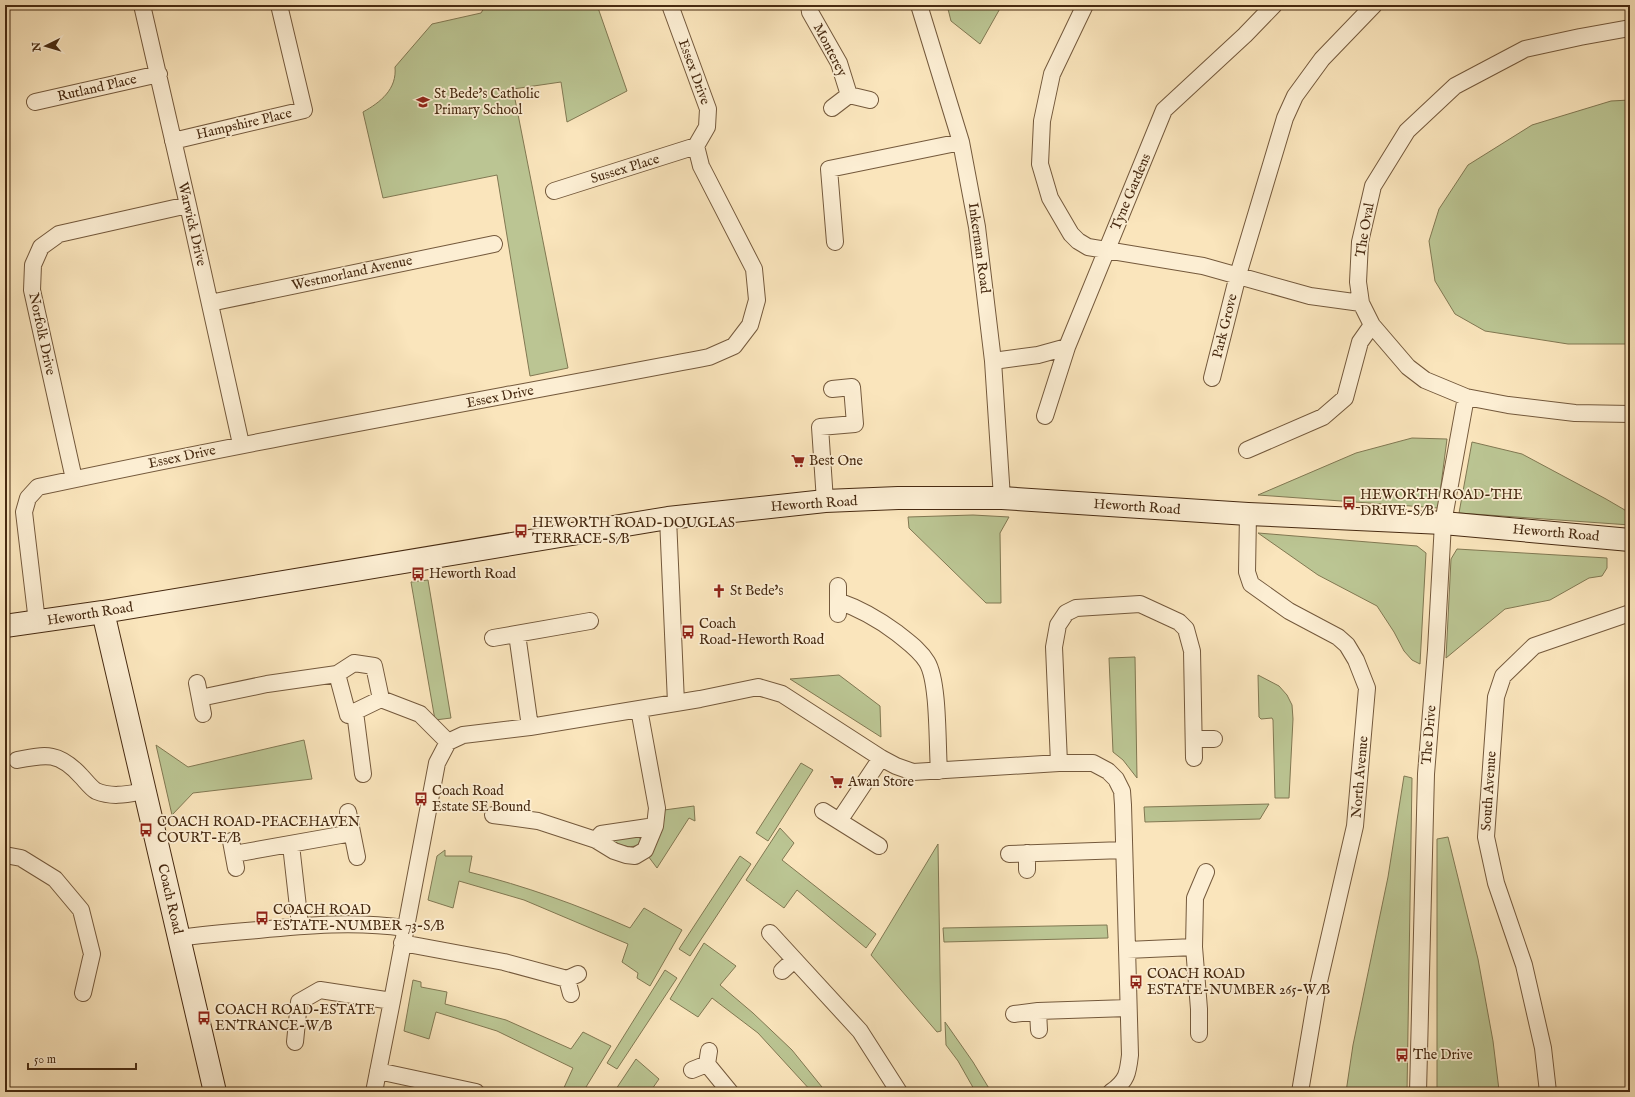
<svg xmlns="http://www.w3.org/2000/svg" width="1635" height="1097" font-family="'IM FELL English',serif">
<style>
.green{fill:#bbc593;stroke:#817852}
.lines{fill:none;stroke-linecap:round;stroke-linejoin:round}
.street-casing{stroke:#74593c;stroke-width:18}
.secondary-casing{stroke:#472a11;stroke-width:24}
.street{stroke:#fceed3;stroke-width:16}
.secondary{stroke:#fceed3;stroke-width:22}
.labels{text-anchor:middle;dominant-baseline:central;stroke-width:3.5;stroke-linejoin:round;paint-order:stroke}
.street-label{font-size:14px;fill:#472a11;stroke:#fceed3}
.poi-label{font-size:14px;fill:#472a11;stroke:#fceed3;text-anchor:start}
</style>
<rect width="100%" height="100%" fill="#fae5bc"/>
<filter id="stains"><feTurbulence type="fractalNoise" baseFrequency=".005" numOctaves="4"/><feColorMatrix values="0 0 0 0 .2 0 0 0 0 .09 0 0 0 0 .02 0 0 0 .5 -.17"/></filter>
<radialGradient id="worn" r=".72"><stop offset=".6" stop-color="#630" stop-opacity="0"/><stop offset="1" stop-color="#630" stop-opacity=".3"/></radialGradient>
<path class="green" d="M 486,5 L 597,5 L 627,91 L 567,122 L 561,82 L 513,89 L 568,368 L 530,376 L 497,175 L 383,198 L 363,112 C 381,102 397,89 395,67 L 432,24 L 481,13 Z
M 947,5 L 1002,5 L 980,44 L 951,21 Z
M 1630,100 L 1630,344 L 1568,344 L 1485,331 L 1455,314 L 1435,281 L 1429,241 L 1439,209 L 1468,165 L 1532,125 L 1611,101 Z
M 1412,438 L 1447,439 L 1438,508 L 1258,495 L 1356,453 Z
M 1472,442 L 1522,454 L 1606,499 L 1630,513 L 1630,525 L 1459,513 Z
M 973,515 L 1009,517 L 1000,533 L 1001,603 L 986,603 L 909,528 L 908,517 Z
M 1258,533 L 1417,546 L 1426,553 L 1420,664 L 1412,660 L 1404,651 L 1394,632 L 1377,606 L 1318,575 Z
M 1457,549 L 1607,558 L 1607,568 L 1602,576 L 1589,578 L 1550,600 L 1505,609 L 1446,658 L 1451,559 Z
M 428,580 L 451,718 L 435,720 L 411,582 Z
M 1135,657 L 1137,778 L 1123,760 L 1113,752 L 1109,658 Z
M 839,675 L 880,706 L 881,737 L 790,679 Z
M 1258,675 L 1279,686 L 1287,695 L 1292,705 L 1293,719 L 1289,798 L 1275,798 L 1273,720 L 1272,718 L 1261,719 L 1259,717 Z
M 304,740 L 312,779 L 193,793 L 172,815 L 156,745 L 188,767 Z
M 801,763 L 813,770 L 768,841 L 756,833 Z
M 1404,776 L 1412,778 L 1407,1092 L 1346,1092 L 1353,1045 L 1388,877 Z
M 1269,804 L 1260,819 L 1145,822 L 1144,807 Z
M 694,806 L 695,821 L 689,818 L 657,868 L 648,856 L 664,810 Z
M 780,828 L 794,843 L 782,860 L 876,934 L 866,948 L 797,890 L 784,908 L 746,880 Z
M 638,836 L 641,840 L 640,844 C 631,849 623,846 614,842 L 614,839 Z
M 1448,837 L 1478,959 L 1493,1041 L 1499,1090 L 1437,1090 L 1437,839 Z
M 938,844 L 941,1031 L 937,1032 L 871,955 Z
M 445,850 L 445,856 L 472,856 L 469,872 C 525,886 578,905 630,928 L 644,908 L 682,930 L 650,986 L 637,978 L 638,973 L 622,962 L 628,944 L 524,900 L 459,881 L 453,908 L 428,900 L 437,856 Z
M 740,856 L 751,864 L 690,956 L 679,949 Z
M 1107,925 L 1108,938 L 944,942 L 943,928 Z
M 704,943 L 736,966 L 720,985 L 753,1013 L 792,1050 L 826,1092 L 812,1092 L 758,1033 L 712,998 L 698,1017 L 670,999 Z
M 665,970 L 677,978 L 617,1069 L 607,1063 Z
M 413,980 L 421,982 L 421,987 L 447,992 L 445,1004 L 506,1020 L 571,1049 L 583,1032 L 611,1046 L 583,1092 L 562,1092 L 573,1068 L 497,1031 L 436,1012 L 429,1039 L 404,1031 Z
M 945,1022 L 973,1062 L 990,1090 L 975,1091 L 958,1061 L 946,1045 Z
M 636,1059 L 659,1079 L 650,1092 L 614,1092 Z"/>
<g class="lines">
<g class="street-casing">
<path id="street" d="M 142,5 L 188,205 L 241,444
M 809,5 L 810,12 L 839,63 L 849,95
M 919,5 L 961,142 L 977,227 L 993,361 L 1002,498
M 1085,5 L 1052,74 L 1042,121 L 1040,164 L 1050,198 L 1071,234 L 1078,241 L 1088,247 L 1203,266 L 1310,296 L 1361,303
M 1630,28 L 1580,37 L 1525,49 L 1455,86 L 1407,131 L 1373,186 L 1360,242 L 1358,282 L 1361,303 L 1372,325 L 1408,367 L 1425,380 L 1466,397 L 1508,405 L 1575,413 L 1630,414
M 35,102 L 159,74
M 832,108 L 849,95 L 870,100
M 173,141 L 304,110 L 279,5
M 554,191 L 696,146
M 835,242 L 829,169 L 961,142
M 210,303 L 494,244
M 993,361 L 1038,355 L 1067,347
M 1212,378 L 1238,275 L 1285,118 L 1295,96 L 1322,59 L 1374,5
M 1045,416 L 1067,347 L 1164,110 L 1245,35 L 1274,5
M 1247,450 L 1323,417 L 1345,398 L 1360,342 L 1372,325
M 74,479 L 32,290 L 33,265 L 41,247 L 59,234 L 188,205
M 825,501 L 820,427 L 855,424 L 852,387 L 832,389
M 1248,514 L 1247,572 L 1251,584 L 1289,611 L 1338,637 L 1347,645 L 1356,660 L 1367,688 L 1355,826 L 1318,986 L 1300,1092
M 668,518 L 676,703
M 838,601 C 861,609 877,618 897,633 C 908,642 920,650 927,662 C 939,682 937,745 939,771
M 838,614 L 838,586
M 37,622 L 24,512 L 28,498 L 38,487 C 261,439 485,400 709,357 L 734,346 L 750,325 L 757,300 L 754,269 L 701,166 L 696,146 L 707,127 L 708,109 L 670,5
M 517,634 L 530,727
M 493,638 L 590,621
M 197,683 L 203,714
M 200,698 L 267,684 L 337,674
M 381,699 L 348,715 L 337,674 L 354,663 L 374,666 L 381,699 L 420,714 L 448,742
M 355,712 L 363,774
M 1194,739 L 1214,739
M 17,760 C 47,754 59,752 81,776 C 85,780 91,788 96,791 C 113,798 128,794 145,791
M 1059,763 L 1054,647 L 1058,625 L 1066,613 L 1076,608 L 1140,604 L 1179,622 L 1186,629 L 1192,651 L 1194,758
M 823,811 L 879,846
M 348,812 L 357,857
M 493,815 L 538,821 L 596,840 L 614,851 L 626,855 L 635,856 L 645,850 L 655,826 L 657,808 L 639,709
M 839,821 L 881,758
M 596,840 L 601,834 L 655,826
M 231,841 L 236,868
M 291,845 L 300,925
M 234,854 L 352,833
M 1009,854 L 1124,850
M 5,855 L 21,858 L 55,879 L 81,910 L 92,954 L 83,993
M 1027,870 L 1027,853
M 770,933 L 860,1031 L 899,1092
M 179,938 C 205,934 232,932 258,930 C 307,925 356,921 405,928
M 402,943 L 504,962 L 567,979
M 1127,950 L 1194,947
M 782,971 L 794,960
M 571,994 L 567,979 L 578,974
M 1038,1011 L 1039,1030
M 1014,1014 L 1038,1011 L 1128,1008
M 1199,1034 L 1199,1009 L 1194,947 L 1195,898 L 1206,872
M 295,1042 L 299,1002 L 320,990 L 392,1001
M 707,1064 L 730,1092
M 692,1070 L 707,1064 L 709,1051
M 378,1071 L 476,1092
M 374,1092 L 392,1001 L 437,763 L 448,742 L 463,735 L 530,727 L 700,699 L 758,687 L 782,694 L 881,758 L 896,766 L 913,772 L 1059,763 L 1093,763 L 1108,771 L 1116,779 L 1122,791 L 1123,805 L 1130,1055 C 1128,1073 1127,1081 1111,1092
M 1418,1092 L 1426,774 L 1436,650 L 1443,523 L 1466,397
M 1548,1092 L 1543,1048 L 1524,965 L 1496,883 L 1486,837 L 1496,697 L 1503,676 L 1534,646 L 1630,613"/>
</g>
<g class="secondary-casing">
<path id="secondary" d="M 103,612 L 215,1092
M 5,626 L 103,612 L 668,518 L 825,501 L 898,498 L 1002,498 L 1248,514 L 1443,523 L 1630,540"/>
</g>
<use href="#street" class="street"/>
<use href="#secondary" class="secondary"/>
</g>
<defs>
<g id="school-bare" transform="scale(1.08)"><path d="M0-5L7-2L0 1L-7-2ZM-4 1L0 2.5L4 1V4Q0 6-4 4Z" fill="#8f2418" stroke="#fceed3" stroke-width="2.5" paint-order="stroke"/></g>
<g id="supermarket-bare" transform="scale(1.08)"><path d="M-6-5.5h2.5l.6 2H6L4.5 2H-2.5L-4.4-4H-6ZM-1.5 3.2a1.3 1.3 0 1 0 .1 0ZM3 3.2a1.3 1.3 0 1 0 .1 0Z" fill="#8f2418" stroke="#fceed3" stroke-width="2.5" paint-order="stroke"/></g>
<g id="bus-bare" transform="scale(1.08)"><path d="M-5-6H5V4H4V6H2V4H-2V6H-4V4H-5ZM-3.5-4V0h7V-4ZM-3.5 1.2v1.5H-2V1.2ZM2 1.2v1.5H3.5V1.2Z" fill="#8f2418" stroke="#fceed3" stroke-width="2.5" paint-order="stroke"/></g>
<g id="church-bare" transform="scale(1.08)"><path d="M-1.2-6h2.4v3.5h3.3v2.4h-3.3V6h-2.4V-.1h-3.3v-2.4h3.3Z" fill="#8f2418" stroke="#fceed3" stroke-width="2.5" paint-order="stroke"/></g>
</defs>
<g fill-rule="evenodd">
<use href="#school-bare" x="423" y="102"/>
<use href="#supermarket-bare" x="798" y="461"/>
<use href="#bus-bare" x="1349" y="503"/>
<use href="#bus-bare" x="521" y="531"/>
<use href="#bus-bare" x="418" y="574"/>
<use href="#church-bare" x="719" y="591"/>
<use href="#bus-bare" x="688" y="632"/>
<use href="#supermarket-bare" x="837" y="782"/>
<use href="#bus-bare" x="421" y="799"/>
<use href="#bus-bare" x="146" y="830"/>
<use href="#bus-bare" x="262" y="918"/>
<use href="#bus-bare" x="1136" y="982"/>
<use href="#bus-bare" x="204" y="1018"/>
<use href="#bus-bare" x="1402" y="1055"/>
</g>
<g class="labels">
<g class="street-label">
<text transform="translate(830 50) rotate(63)">Monterey</text>
<text transform="translate(694 72) rotate(70)">Essex Drive</text>
<text transform="translate(97 88) rotate(-13)">Rutland Place</text>
<text transform="translate(244 124) rotate(-13)">Hampshire Place</text>
<text transform="translate(625 169) rotate(-17)">Sussex Place</text>
<text transform="translate(1131 192) rotate(-67)">Tyne Gardens</text>
<text transform="translate(192 224) rotate(77)">Warwick Drive</text>
<text transform="translate(1365 230) rotate(-80)">The Oval</text>
<text transform="translate(979 248) rotate(82)">Inkerman Road</text>
<text transform="translate(352 273) rotate(-12)">Westmorland Avenue</text>
<text transform="translate(1225 326) rotate(-76)">Park Grove</text>
<text transform="translate(42 334) rotate(78)">Norfolk Drive</text>
<text transform="translate(500 397) rotate(-11)">Essex Drive</text>
<text transform="translate(182 457) rotate(-12)">Essex Drive</text>
<text transform="translate(814 504) rotate(-4)">Heworth Road</text>
<text transform="translate(1137 507) rotate(4)">Heworth Road</text>
<text transform="translate(1556 533) rotate(5)">Heworth Road</text>
<text transform="translate(90 614) rotate(-9)">Heworth Road</text>
<text transform="translate(1429 735) rotate(-85)">The Drive</text>
<text transform="translate(1360 777) rotate(-85)">North Avenue</text>
<text transform="translate(1489 791) rotate(-86)">South Avenue</text>
<text transform="translate(170 899) rotate(77)">Coach Road</text>
</g>
<g class="poi-label">
<text x="434" y="94">St Bede's Catholic<tspan x="434" dy="16">Primary School</tspan></text>
<text x="809" y="461">Best One</text>
<text x="1360" y="495">HEWORTH ROAD-THE<tspan x="1360" dy="16">DRIVE-S/B</tspan></text>
<text x="532" y="523">HEWORTH ROAD-DOUGLAS<tspan x="532" dy="16">TERRACE-S/B</tspan></text>
<text x="429" y="574">Heworth Road</text>
<text x="730" y="591">St Bede's</text>
<text x="699" y="624">Coach<tspan x="699" dy="16">Road-Heworth Road</tspan></text>
<text x="848" y="782">Awan Store</text>
<text x="432" y="791">Coach Road<tspan x="432" dy="16">Estate SE Bound</tspan></text>
<text x="157" y="822">COACH ROAD-PEACEHAVEN<tspan x="157" dy="16">COURT-E/B</tspan></text>
<text x="273" y="910">COACH ROAD<tspan x="273" dy="16">ESTATE-NUMBER 73-S/B</tspan></text>
<text x="1147" y="974">COACH ROAD<tspan x="1147" dy="16">ESTATE-NUMBER 265-W/B</tspan></text>
<text x="215" y="1010">COACH ROAD-ESTATE<tspan x="215" dy="16">ENTRANCE-W/B</tspan></text>
<text x="1413" y="1055">The Drive</text>
</g>
</g>
<rect width="1635" height="1097" fill="none" stroke="#fae5bc" stroke-width="20"/>
<rect x="6" y="6" width="1623" height="1085" fill="none" stroke="#472a11" stroke-width="2"/>
<rect x="10" y="10" width="1615" height="1077" fill="none" stroke="#472a11"/>
<g transform="translate(46 46) rotate(265)" stroke="#fceed3" stroke-width="3" paint-order="stroke">
<path d="M0-3L7 15L0 10L-7 15Z" fill="#472a11"/>
<text y="-6" font-size="11" font-weight="bold" text-anchor="middle" fill="#472a11">N</text>
</g>
<path d="M28 1063v6h108v-6" fill="none" stroke="#472a11" stroke-width="2"/>
<text x="34" y="1063" font-size="12" fill="#472a11" stroke="#fceed3" stroke-width="3" paint-order="stroke">50 m</text>
<rect width="100%" height="100%" filter="url(#stains)"/>
<rect width="100%" height="100%" fill="url(#worn)"/>
</svg>
